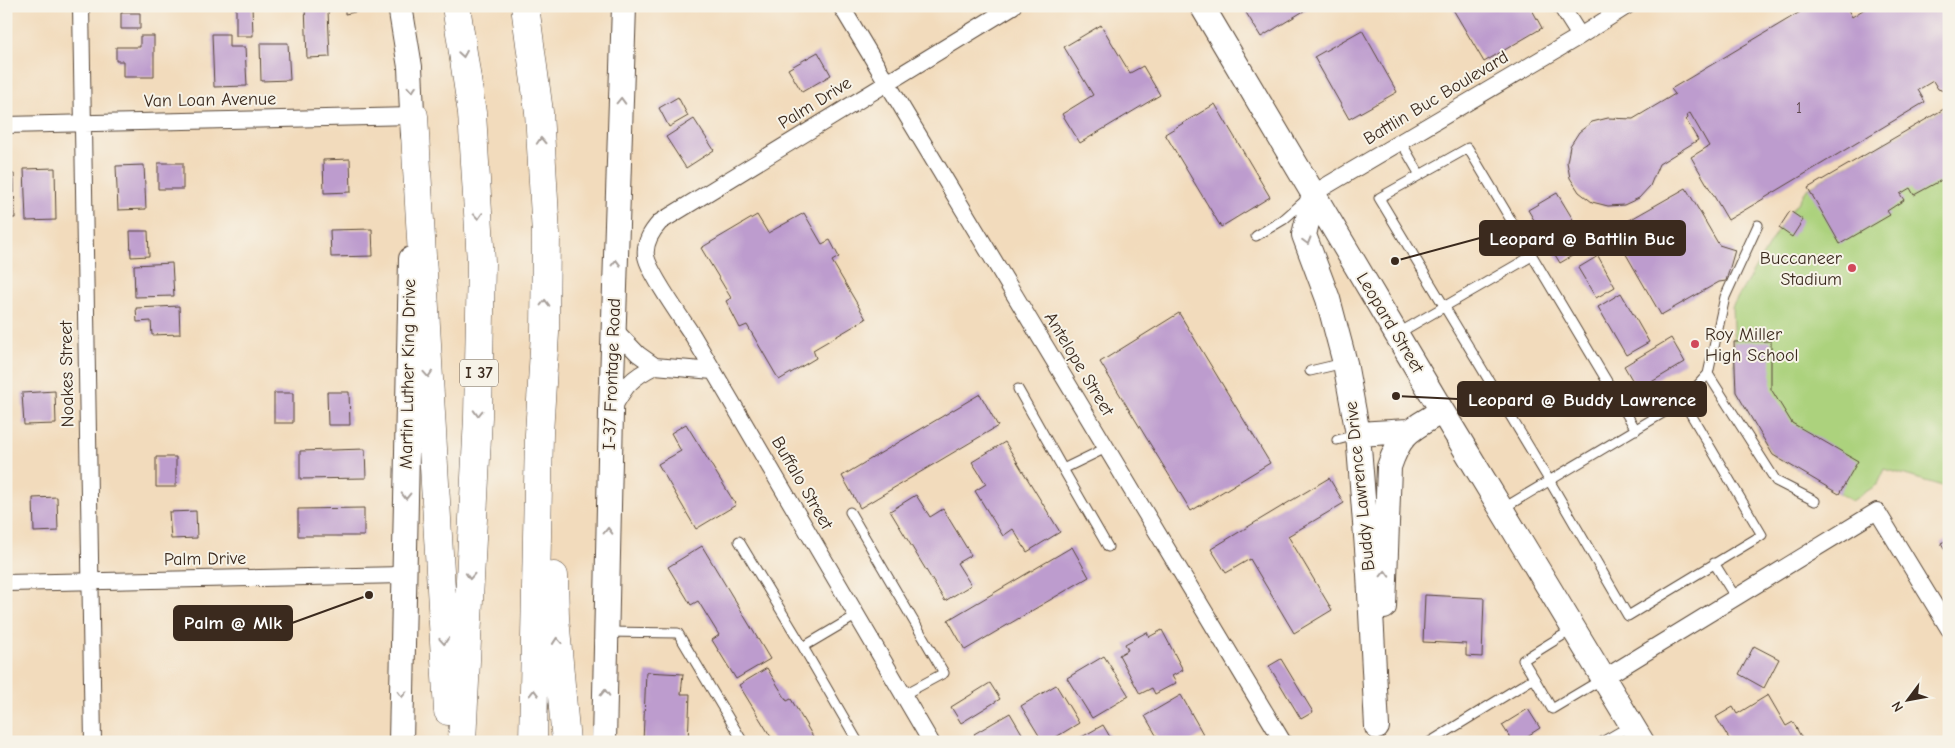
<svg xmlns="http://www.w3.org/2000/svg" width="1955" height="748" font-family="'Comic Neue',sans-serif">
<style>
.green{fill:#acd27d;stroke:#747e4e}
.building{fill:#bd9cce}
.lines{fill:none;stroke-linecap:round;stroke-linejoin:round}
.lane-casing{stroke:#564536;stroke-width:11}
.street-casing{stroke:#564536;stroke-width:18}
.secondary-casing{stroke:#564536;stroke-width:26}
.highway-casing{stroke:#564536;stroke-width:29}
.lane{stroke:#fff;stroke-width:9}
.street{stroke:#fff;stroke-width:16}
.secondary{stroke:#fff;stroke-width:24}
.highway{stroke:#fff;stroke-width:28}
.oneway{stroke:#a79f9a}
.poi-dot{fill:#d1495b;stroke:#f7f3e8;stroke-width:2}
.labels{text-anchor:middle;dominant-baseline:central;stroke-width:4;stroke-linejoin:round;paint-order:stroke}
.number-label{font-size:15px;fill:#5c464a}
.shield{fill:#f7f3e8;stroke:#73665b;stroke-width:1}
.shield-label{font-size:16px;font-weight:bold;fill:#3b2a1e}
.street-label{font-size:18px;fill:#3b2a1e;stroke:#f7f3e8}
.poi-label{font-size:18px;fill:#3b2a1e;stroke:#f7f3e8;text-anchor:end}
.leader{fill:none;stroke:#3b2a1e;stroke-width:2}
.callout-dot{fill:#3b2a1e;stroke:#f7f3e8;stroke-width:2}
.callout{fill:#3b2a1e;stroke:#3b2a1e;stroke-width:2}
.callout-label{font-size:19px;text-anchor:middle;font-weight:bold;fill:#fff}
</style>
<rect width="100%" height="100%" fill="#f7f3e8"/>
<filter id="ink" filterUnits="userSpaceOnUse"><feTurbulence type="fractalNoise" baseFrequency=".02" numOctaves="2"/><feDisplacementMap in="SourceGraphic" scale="10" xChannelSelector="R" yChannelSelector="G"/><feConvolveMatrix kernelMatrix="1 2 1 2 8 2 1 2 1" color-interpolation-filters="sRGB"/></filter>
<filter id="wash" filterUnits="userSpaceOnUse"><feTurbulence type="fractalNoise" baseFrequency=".0096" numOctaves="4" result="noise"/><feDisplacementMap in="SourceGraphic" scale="20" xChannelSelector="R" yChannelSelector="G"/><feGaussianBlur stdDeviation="1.12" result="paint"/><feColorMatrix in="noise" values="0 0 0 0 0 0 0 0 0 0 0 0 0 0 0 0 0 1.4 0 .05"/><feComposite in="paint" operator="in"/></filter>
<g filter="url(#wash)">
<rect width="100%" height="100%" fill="#f2dbbc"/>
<path class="green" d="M 1949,106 L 1949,488 L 1885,469 L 1878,484 L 1852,501 L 1773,455 L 1736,392 L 1732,307 L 1779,228 L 1808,188 Z"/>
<g id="blocks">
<path class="building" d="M 236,6 L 252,6 L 253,36 L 236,36 Z
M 305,6 L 359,6 L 360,11 L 345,14 L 345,9 L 328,11 L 330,57 L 307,58 Z
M 1242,6 L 1312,6 L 1261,37 Z
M 1451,6 L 1530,6 L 1542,28 L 1484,62 Z
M 1810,6 L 1846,6 L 1852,17 L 1869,6 L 1949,6 L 1949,88 L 1944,91 L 1938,89 L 1933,81 L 1918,90 L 1925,102 L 1728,220 L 1691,157 L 1709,146 L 1690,113 L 1687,115 L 1688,118 L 1686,120 L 1698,140 L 1659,164 L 1650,186 L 1639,198 L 1624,205 L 1608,206 L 1592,202 L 1579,192 L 1570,178 L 1567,162 L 1570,146 L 1579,132 L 1592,122 L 1608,118 L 1633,119 L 1675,94 L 1671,89 Z
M 121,13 L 140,13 L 140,29 L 121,29 Z
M 1101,25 L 1130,73 L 1143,66 L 1160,95 L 1080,143 L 1062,114 L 1093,95 L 1064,47 Z
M 1362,30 L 1397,92 L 1349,119 L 1314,57 Z
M 212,34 L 229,34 L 229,47 L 245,47 L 247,86 L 214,87 Z
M 140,36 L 154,36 L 154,77 L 123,77 L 123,61 L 116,61 L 116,47 L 140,47 Z
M 260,43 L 288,43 L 290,80 L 261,81 Z
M 818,52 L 831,75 L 802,92 L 788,69 Z
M 678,97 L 688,116 L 669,127 L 659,108 Z
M 1215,104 L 1270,197 L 1221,227 L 1165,134 Z
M 1949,106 L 1949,176 L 1914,195 L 1910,188 L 1900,194 L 1904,200 L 1887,211 L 1890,215 L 1840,244 L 1808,188 Z
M 694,119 L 714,150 L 686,168 L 666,137 Z
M 350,159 L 351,192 L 324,193 L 323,160 Z
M 158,163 L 183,163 L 183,189 L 158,189 Z
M 144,165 L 146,209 L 118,210 L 116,166 Z
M 55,168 L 56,220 L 26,221 L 24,169 Z
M 6,174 L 14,174 L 15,218 L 6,218 Z
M 1686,188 L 1719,245 L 1735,250 L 1726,281 L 1719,282 L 1661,315 L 1612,230 Z
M 1557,193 L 1589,246 L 1560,263 L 1528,210 Z
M 1790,211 L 1803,220 L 1792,237 L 1779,228 Z
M 804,213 L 822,244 L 830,240 L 839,257 L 832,261 L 866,319 L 813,350 L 816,358 L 779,380 L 747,325 L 740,328 L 726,301 L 731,298 L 701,248 L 757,215 L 768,233 Z
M 372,229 L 373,256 L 331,257 L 330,230 Z
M 130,231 L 148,231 L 149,256 L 131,257 Z
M 1598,256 L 1615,287 L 1596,298 L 1578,268 Z
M 172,263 L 174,296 L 135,297 L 134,265 Z
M 1621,293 L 1649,342 L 1626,355 L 1598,307 Z
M 179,306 L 180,334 L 152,335 L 151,321 L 137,322 L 136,308 Z
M 1179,313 L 1270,463 L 1191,511 L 1100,362 Z
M 1671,338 L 1685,362 L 1638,390 L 1624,366 Z
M 1771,341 L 1771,389 L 1792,423 L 1858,461 L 1839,494 L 1773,455 L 1736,392 L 1734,342 Z
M 55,391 L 56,424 L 24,425 L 22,393 Z
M 327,392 L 349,392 L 350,425 L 328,425 Z
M 274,393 L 293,393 L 293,423 L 274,423 Z
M 980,394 L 998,426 L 860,508 L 842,476 Z
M 686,424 L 736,505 L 696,529 L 658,464 L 681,451 L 671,433 Z
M 1005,442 L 1060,532 L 1027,552 L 1013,529 L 1003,536 L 975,491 L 986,484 L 972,462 Z
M 365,449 L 366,478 L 300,479 L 300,451 Z
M 156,457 L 176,457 L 176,487 L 156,487 Z
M 1329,478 L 1344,503 L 1288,536 L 1332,610 L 1294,633 L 1250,559 L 1226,573 L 1211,549 Z
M 916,495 L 930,517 L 943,509 L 971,555 L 957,563 L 971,585 L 945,601 L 890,511 Z
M 57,497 L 58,531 L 34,532 L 33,498 Z
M 364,508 L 364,536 L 298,536 L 298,509 Z
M 196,511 L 197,538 L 171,539 L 169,512 Z
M 1949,539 L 1949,556 L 1941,543 Z
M 702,546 L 770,659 L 736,679 L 712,640 L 719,635 L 698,601 L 691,605 L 668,567 Z
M 1072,547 L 1089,577 L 965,650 L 948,620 Z
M 1425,595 L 1484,598 L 1482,657 L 1466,656 L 1466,644 L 1423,642 Z
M 1162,630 L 1183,670 L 1172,676 L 1176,683 L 1155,694 L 1152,688 L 1140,694 L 1119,655 L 1128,650 L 1125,644 L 1147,632 L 1149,637 Z
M 1754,646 L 1779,659 L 1764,688 L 1739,674 Z
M 1104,656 L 1129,696 L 1092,718 L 1067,678 Z
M 1281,659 L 1313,712 L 1301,719 L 1269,666 Z
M 767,668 L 787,701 L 791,699 L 815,740 L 812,742 L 774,742 L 739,685 Z
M 646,672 L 683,674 L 681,694 L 690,694 L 688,742 L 643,742 Z
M 990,683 L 1000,699 L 961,723 L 951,707 Z
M 1056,685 L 1079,723 L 1048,742 L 1043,742 L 1021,706 Z
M 1181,695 L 1203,734 L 1190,742 L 1160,742 L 1145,716 Z
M 1768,695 L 1786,726 L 1793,722 L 1804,742 L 1731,742 L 1716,717 L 1733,707 L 1737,714 Z
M 1528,709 L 1540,728 L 1518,742 L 1513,742 L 1502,725 Z
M 1010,713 L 1027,742 L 979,742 L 974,734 Z
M 1103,725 L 1113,742 L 1073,742 Z"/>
</g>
</g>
<g filter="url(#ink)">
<use href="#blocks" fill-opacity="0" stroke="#564536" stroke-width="1"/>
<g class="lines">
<g class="lane-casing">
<path id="lane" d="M 1401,142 L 1420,175
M 1256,236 L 1283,220 L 1308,198
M 1397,334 L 1532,256
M 1310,371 L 1344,363
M 1708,374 L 1776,481 L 1815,501
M 1018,389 L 1063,469 L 1106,448
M 1683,401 L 1708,374 L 1725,297 L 1758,225
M 1337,440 L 1356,435
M 1063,469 L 1108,547
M 1502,509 C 1562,473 1622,437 1683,401 L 1762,535 L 1628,616 L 1549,480 L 1379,198 L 1468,148 L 1636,430
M 850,512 L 944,673 L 903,695
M 739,541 L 803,647 L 857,615
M 1714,563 L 1736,598
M 606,632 L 678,633 L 743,742
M 803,647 L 858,742
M 1534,678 L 1552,709 L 1604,678
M 1430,742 L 1534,678 L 1523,660 L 1573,629
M 1602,742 L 1630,726"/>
</g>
<g class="street-casing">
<path id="street" d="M 81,6 L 93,742
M 841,6 L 1283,742
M 1561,6 L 1580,36
M 6,125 L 414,116
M 1314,193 L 1580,36 L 1627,6
M 614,329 L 638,354 L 655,366 L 713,371
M 613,408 C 626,385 631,378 655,366
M 6,583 L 404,575
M 1604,678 L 1877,511 L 1949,629
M 931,742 L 693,336 C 682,319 649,273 646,256 C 644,242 652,231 660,222 L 1013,6"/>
</g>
<g class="secondary-casing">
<path id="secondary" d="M 400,6 L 410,67 L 413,135
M 1202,6 L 1442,411 L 1642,742
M 1314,193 L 1304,235 L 1328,299 L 1345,363 L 1358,434 L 1369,574 L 1377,727
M 1358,434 L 1408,431
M 1384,607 L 1389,467 C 1401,431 1411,430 1442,411
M 401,742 L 411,259
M 604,742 L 611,412 L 624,6"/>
</g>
<g class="highway-casing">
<path id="highway" d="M 456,6 L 472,113 L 481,262 L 478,417 L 462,742
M 525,6 L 539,112 L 546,235 L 545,333 L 539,434 L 533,742
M 414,116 L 448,711
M 554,576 L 555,617 L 566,742"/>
</g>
<use href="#lane" class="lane"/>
<use href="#street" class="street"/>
<use href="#secondary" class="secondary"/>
<use href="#highway" class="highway"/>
</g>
<defs><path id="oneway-chevron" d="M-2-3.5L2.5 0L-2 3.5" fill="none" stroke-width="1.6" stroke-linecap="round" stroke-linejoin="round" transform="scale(1.25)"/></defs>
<g class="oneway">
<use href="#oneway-chevron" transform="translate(463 54) rotate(81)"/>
<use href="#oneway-chevron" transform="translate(412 89) rotate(86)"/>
<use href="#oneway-chevron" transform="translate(621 101) rotate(-88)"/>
<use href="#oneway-chevron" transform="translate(541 141) rotate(-93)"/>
<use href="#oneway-chevron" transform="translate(478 216) rotate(86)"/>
<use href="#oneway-chevron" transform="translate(1307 241) rotate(74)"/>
<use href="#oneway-chevron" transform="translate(616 263) rotate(-89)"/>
<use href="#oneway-chevron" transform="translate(545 303) rotate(-89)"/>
<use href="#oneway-chevron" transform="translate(428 374) rotate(86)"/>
<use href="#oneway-chevron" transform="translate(478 413) rotate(92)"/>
<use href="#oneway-chevron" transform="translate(406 496) rotate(91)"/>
<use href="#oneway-chevron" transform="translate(608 531) rotate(-89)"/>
<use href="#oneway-chevron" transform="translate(1385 574) rotate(-88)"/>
<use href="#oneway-chevron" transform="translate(470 576) rotate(93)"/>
<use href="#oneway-chevron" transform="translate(444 641) rotate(86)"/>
<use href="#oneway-chevron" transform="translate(557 641) rotate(-95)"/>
<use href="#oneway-chevron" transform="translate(534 693) rotate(-89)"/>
<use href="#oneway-chevron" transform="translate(605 693) rotate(-89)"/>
<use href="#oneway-chevron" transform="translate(402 694) rotate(91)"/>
</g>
</g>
<g class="poi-dot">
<circle cx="1852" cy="268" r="5"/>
<circle cx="1695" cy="344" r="5"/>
</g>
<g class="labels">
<g class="number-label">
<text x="1799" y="108">1</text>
</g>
<rect class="shield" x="460" y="359.5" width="38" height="27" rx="4"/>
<g class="shield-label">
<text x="479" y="373">I 37</text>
</g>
<g class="street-label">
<text transform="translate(1436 98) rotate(-31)">Battlin Buc Boulevard</text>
<text transform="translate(210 100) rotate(-1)">Van Loan Avenue</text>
<text transform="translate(815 103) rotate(-32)">Palm Drive</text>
<text transform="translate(1390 323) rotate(59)">Leopard Street</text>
<text transform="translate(1079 364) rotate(59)">Antelope Street</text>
<text transform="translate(67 374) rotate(-91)">Noakes Street</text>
<text transform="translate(408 374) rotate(-89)">Martin Luther King Drive</text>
<text transform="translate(612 374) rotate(-88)">I-37 Frontage Road</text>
<text transform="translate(802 483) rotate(60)">Buffalo Street</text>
<text transform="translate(1360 486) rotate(-96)">Buddy Lawrence Drive</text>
<text transform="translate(205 559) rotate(-1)">Palm Drive</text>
</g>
<g class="poi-label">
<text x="1842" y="258">Buccaneer<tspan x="1842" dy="21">Stadium</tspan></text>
<text x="1705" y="334" text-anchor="start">Roy Miller<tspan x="1705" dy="21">High School</tspan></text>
</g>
</g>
<path class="leader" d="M1395 261L1480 238M1396 396L1458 399M369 595L292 623"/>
<g class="callout-dot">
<circle cx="1395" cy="261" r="5"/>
<circle cx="1396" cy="396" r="5"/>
<circle cx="369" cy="595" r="5"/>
</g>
<g class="callout">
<rect x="1480" y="221" width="205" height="34" rx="5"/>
<rect x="1458" y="382" width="248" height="34" rx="5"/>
<rect x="174" y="606" width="118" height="34" rx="5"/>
</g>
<g class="callout-label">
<text x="1582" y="245">Leopard @ Battlin Buc</text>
<text x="1582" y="406">Leopard @ Buddy Lawrence</text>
<text x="233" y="629">Palm @ Mlk</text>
</g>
<rect width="1955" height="748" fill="none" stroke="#f7f3e8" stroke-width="25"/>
<g transform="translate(1908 700) rotate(238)" stroke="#f7f3e8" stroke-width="4" paint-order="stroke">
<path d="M0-4L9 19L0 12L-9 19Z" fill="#3b2a1e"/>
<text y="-8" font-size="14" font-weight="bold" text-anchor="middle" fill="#3b2a1e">N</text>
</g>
</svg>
